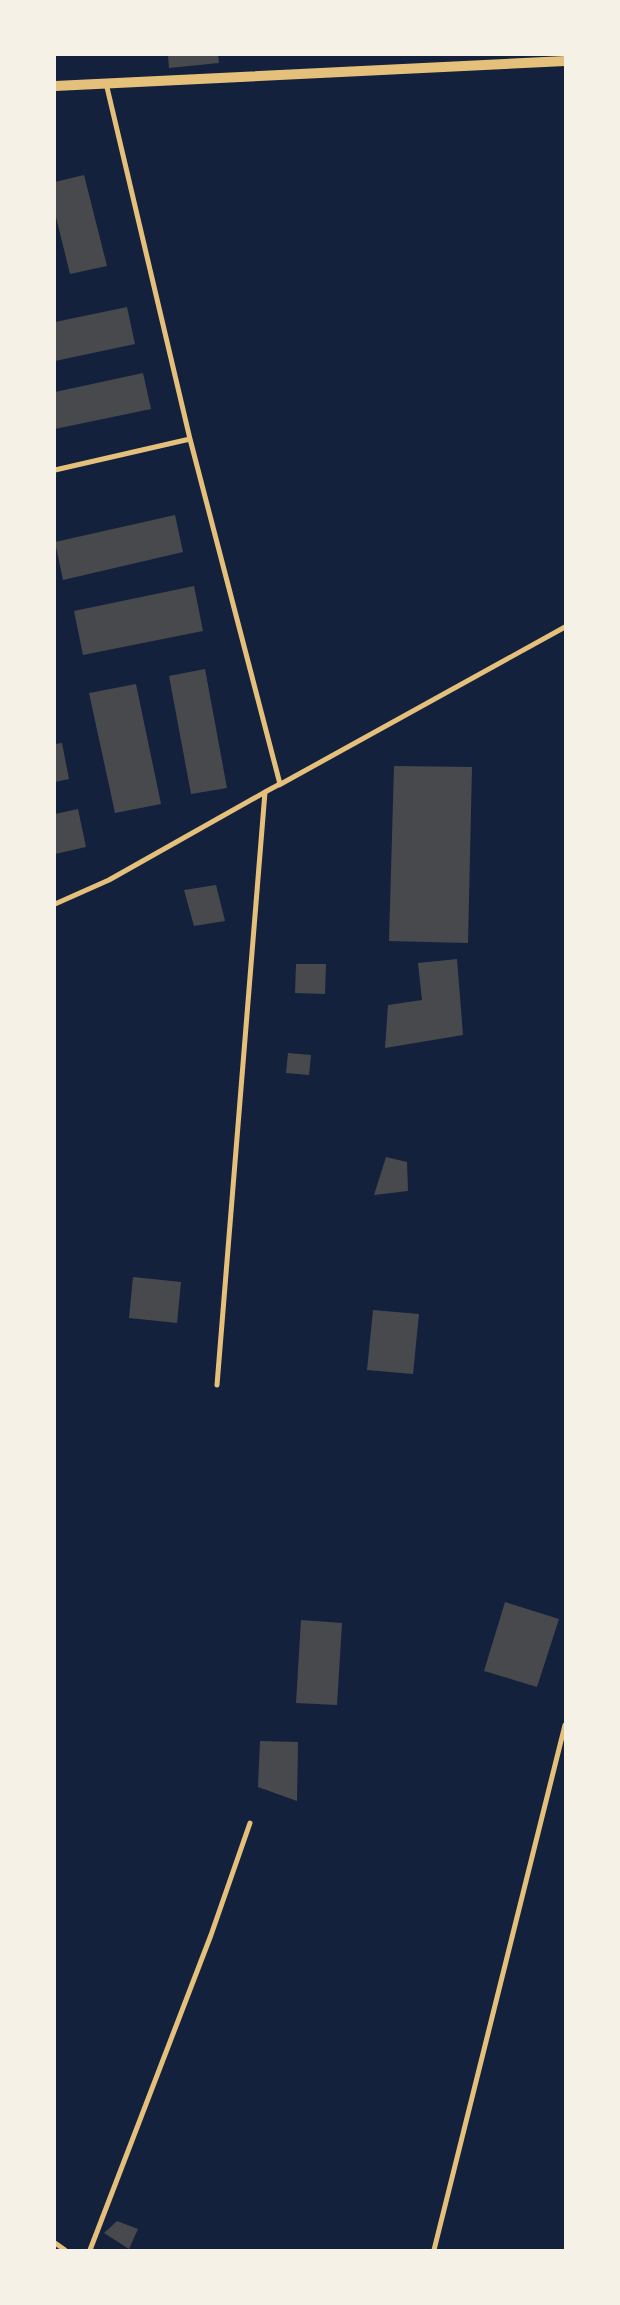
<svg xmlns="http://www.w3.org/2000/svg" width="620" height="2305" font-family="Montserrat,sans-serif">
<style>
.building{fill:#48494c}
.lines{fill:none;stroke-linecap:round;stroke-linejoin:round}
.minor{stroke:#e5c07b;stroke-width:5}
.secondary{stroke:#e5c07b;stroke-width:10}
</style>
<rect width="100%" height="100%" fill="#14213d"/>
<path class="building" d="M 168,55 L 218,55 L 219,63 L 169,68 Z
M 84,175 L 107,266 L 70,274 L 55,213 L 55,182 Z
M 127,307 L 135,344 L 55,361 L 55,322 Z
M 143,373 L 151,409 L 55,429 L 55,392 Z
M 175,515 L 183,552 L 63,580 L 55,542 Z
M 194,586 L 203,631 L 83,655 L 74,611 Z
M 205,669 L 227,788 L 191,794 L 169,676 Z
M 136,684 L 161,804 L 115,813 L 89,693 Z
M 62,743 L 69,779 L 55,782 L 55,744 Z
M 394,766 L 472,767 L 468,943 L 389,941 Z
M 78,809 L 86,847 L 55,854 L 55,814 Z
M 216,885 L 225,921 L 194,926 L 184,890 Z
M 457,959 L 463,1035 L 385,1048 L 388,1005 L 422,1000 L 418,963 Z
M 296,964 L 326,964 L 325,994 L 295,993 Z
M 288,1053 L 311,1055 L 309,1075 L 286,1073 Z
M 386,1157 L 407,1162 L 408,1191 L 374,1195 Z
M 133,1277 L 181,1282 L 177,1323 L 129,1318 Z
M 373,1310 L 419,1314 L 413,1374 L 367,1370 Z
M 505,1602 L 559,1619 L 537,1687 L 484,1671 Z
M 301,1620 L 342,1623 L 337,1705 L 296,1703 Z
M 260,1741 L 298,1742 L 297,1801 L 258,1787 Z
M 117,2221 L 138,2229 L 129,2249 L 104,2233 Z"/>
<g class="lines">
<path class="minor" d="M 106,83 L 190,439 L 280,784 L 265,792 L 217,1385
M 55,470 L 190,439
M 279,785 L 565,627
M 55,904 L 109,880 L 267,791
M 55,2243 L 65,2250
M 90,2250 L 211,1935 L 250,1823
M 434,2250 L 565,1725"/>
<path class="secondary" d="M 55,86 L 565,61"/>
</g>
<rect width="620" height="2305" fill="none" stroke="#f6f1e7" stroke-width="112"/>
</svg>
